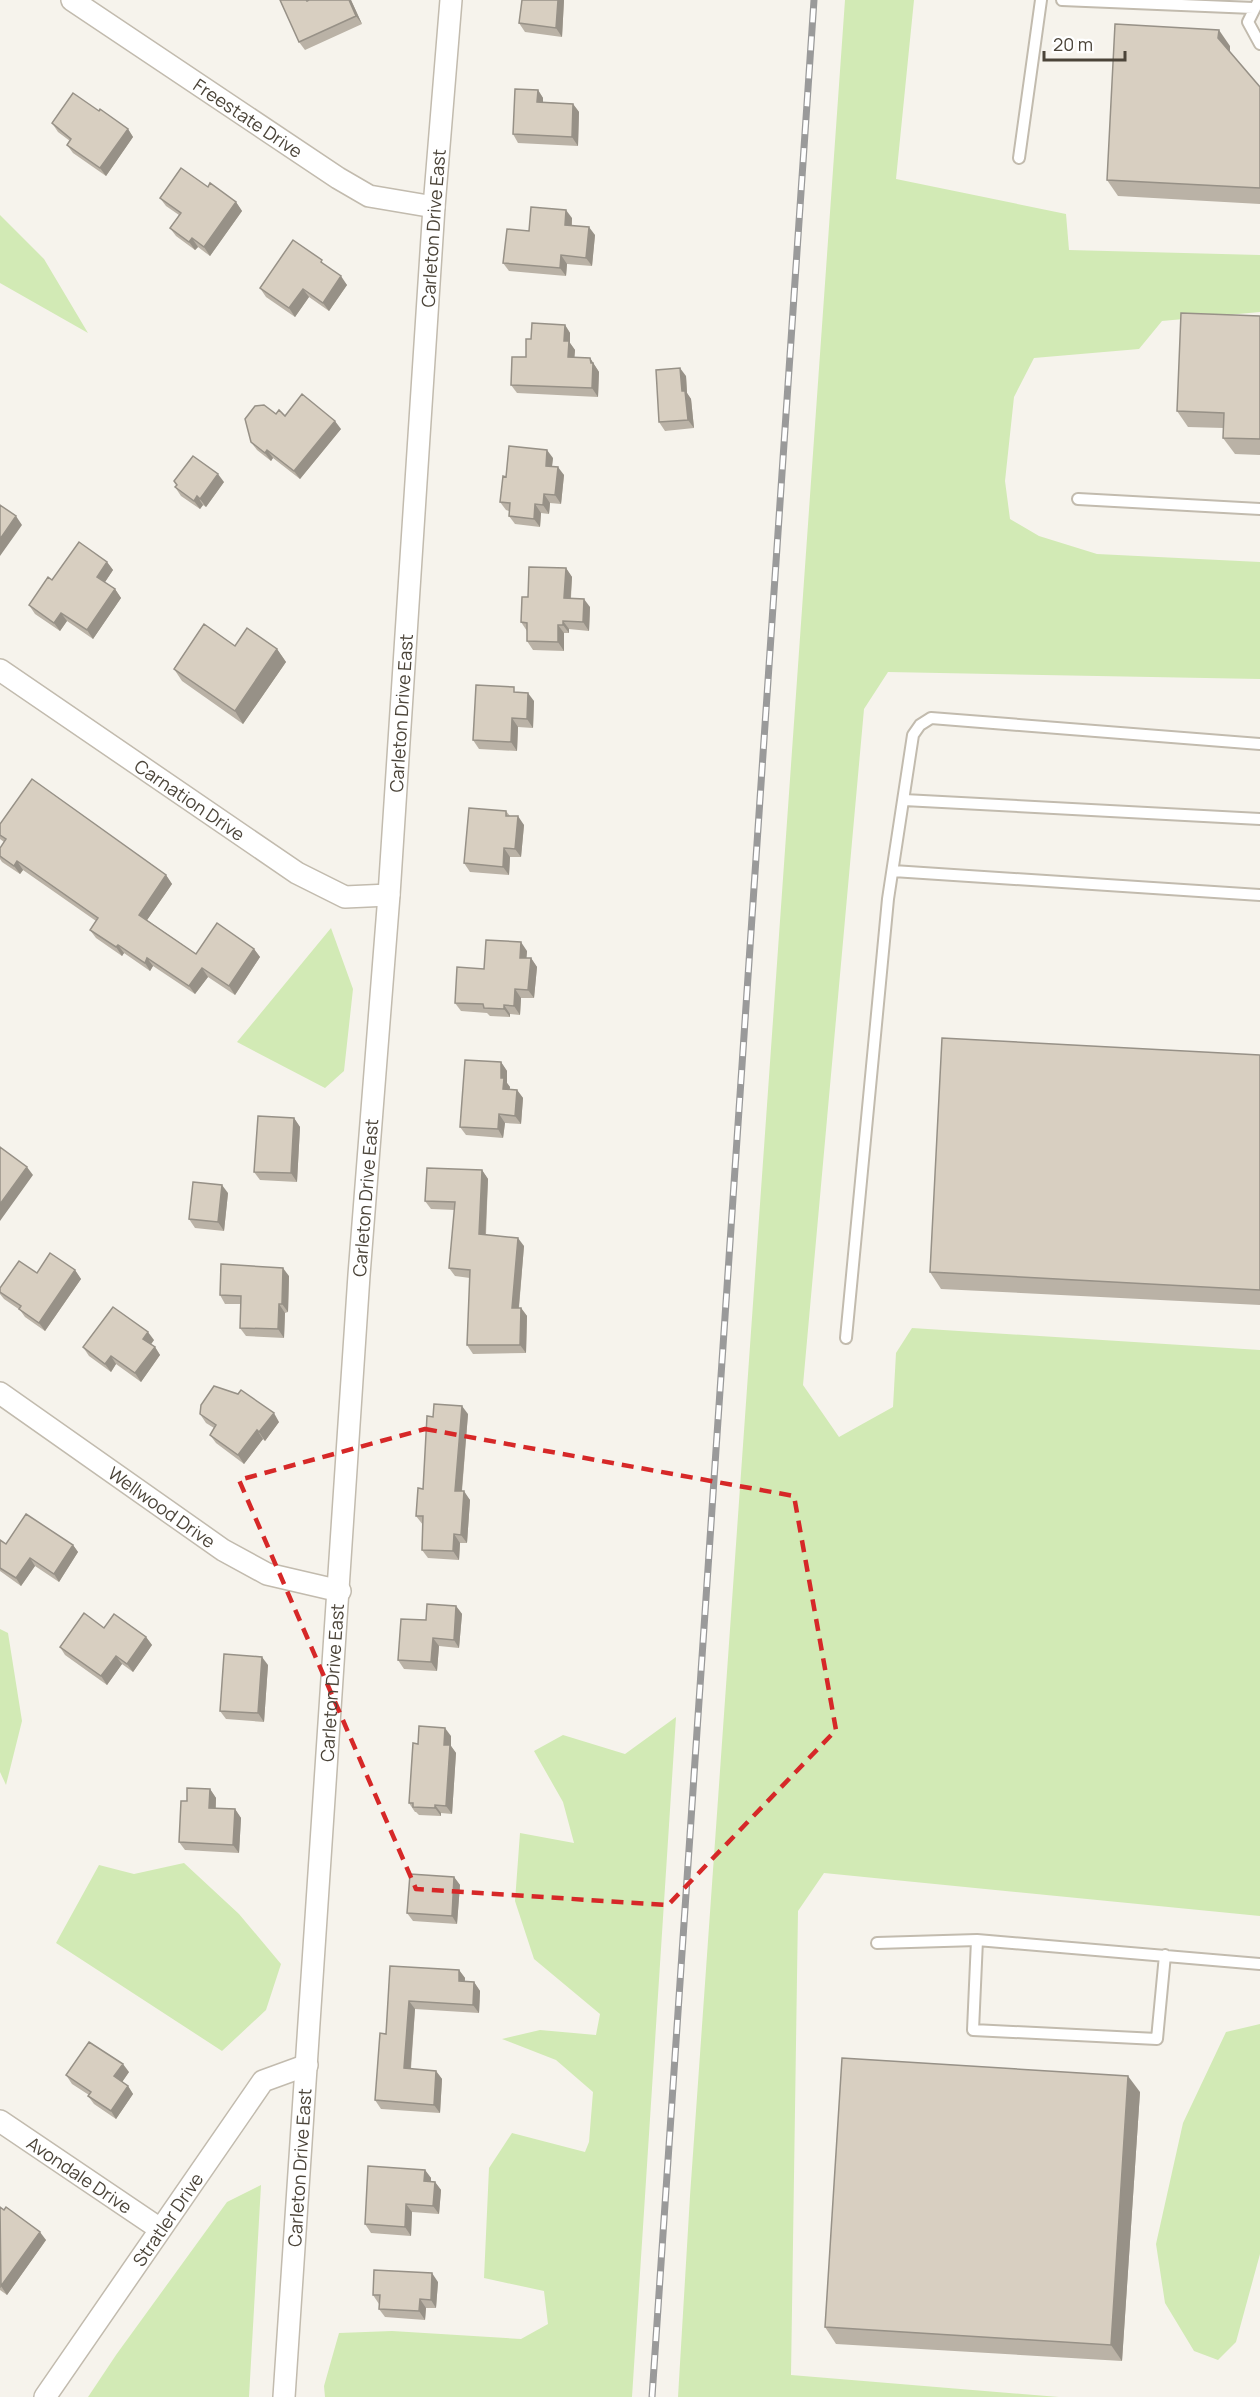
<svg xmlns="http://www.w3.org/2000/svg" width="1260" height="2397" font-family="Manrope,sans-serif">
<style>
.green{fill:#d2eab5}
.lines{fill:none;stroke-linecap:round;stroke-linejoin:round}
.lane-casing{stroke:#c2bbae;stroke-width:14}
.street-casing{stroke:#c2bbae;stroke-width:24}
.lane{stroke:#fff;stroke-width:10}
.street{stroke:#fff;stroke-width:21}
.rail-casing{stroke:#9a9a9a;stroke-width:7}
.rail{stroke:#fff;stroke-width:4.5;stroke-dasharray:14;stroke-linecap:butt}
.wall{fill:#bab2a6}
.shaded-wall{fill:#979187}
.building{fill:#d8cfc1;stroke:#979187;stroke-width:1.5}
.marked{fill:none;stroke:#d62828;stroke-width:4.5;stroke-dasharray:12 8;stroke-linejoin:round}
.labels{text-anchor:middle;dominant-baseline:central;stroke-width:4.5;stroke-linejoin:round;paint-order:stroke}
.street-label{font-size:18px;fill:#4b4439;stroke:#fff}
</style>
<rect width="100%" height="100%" fill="#f6f3ec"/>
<path class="green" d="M 845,0 L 914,0 L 896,179 L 1066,214 L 1069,250 L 1260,255 L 1260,312 L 1162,321 L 1139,349 L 1034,358 L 1014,397 L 1005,481 L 1010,519 L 1039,536 L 1097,554 L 1260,562 L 1260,679 L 888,672 L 864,709 L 803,1385 L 839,1437 L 893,1407 L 896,1353 L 912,1328 L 1260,1350 L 1260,1916 L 824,1873 L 798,1911 L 791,2375 L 1059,2397 L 678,2397 L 690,2196 Z
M 0,215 L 44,259 L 88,333 L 0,283 Z
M 331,928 L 353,989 L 344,1071 L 325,1088 L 237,1042 Z
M 0,1629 L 8,1633 L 22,1721 L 6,1785 L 0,1772 Z
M 676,1717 L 632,2397 L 325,2397 L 324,2386 L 339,2333 L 392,2331 L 521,2339 L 548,2324 L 544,2291 L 484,2278 L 489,2168 L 512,2133 L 585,2152 L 589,2142 L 593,2092 L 556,2060 L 502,2039 L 540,2030 L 596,2035 L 600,2014 L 534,1959 L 515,1901 L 520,1833 L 574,1843 L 563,1802 L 534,1751 L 563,1735 L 625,1754 Z
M 184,1863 L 239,1914 L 281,1964 L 266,2010 L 222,2051 L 56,1943 L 99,1865 L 134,1874 Z
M 1260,2024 L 1260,2254 L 1236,2342 L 1218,2360 L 1194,2351 L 1165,2303 L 1156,2244 L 1183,2123 L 1226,2032 Z
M 261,2185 L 249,2397 L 88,2397 L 116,2355 L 227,2202 Z"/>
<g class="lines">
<g class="lane-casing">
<path id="lane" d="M 1062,0 L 1253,8
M 1259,0 L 1248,22 L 1260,44
M 1019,158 L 1041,0
M 1078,499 L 1260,509
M 904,800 L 1260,819
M 893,871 L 1260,895
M 846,1338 L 888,899 L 913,735 L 920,725 L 931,718 L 1260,744
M 977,1940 L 973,2030 L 1157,2039 L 1165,1955
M 877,1943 L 977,1940 L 1260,1964"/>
</g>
<g class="street-casing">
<g id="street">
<path id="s1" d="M 72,0 L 338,178 L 369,196 L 434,207"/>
<path id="s2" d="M 0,670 L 297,873 L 345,897 L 389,895"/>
<path id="s3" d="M 0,1393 L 223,1550 L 267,1574 L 340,1591"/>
<path id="s4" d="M 0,2121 L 160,2229"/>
<path id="s5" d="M 45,2397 L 263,2081 L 307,2065"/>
<path id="s6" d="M 284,2397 L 359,1275 L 389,895 L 434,207 L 451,0"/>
</g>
</g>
<use href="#lane" class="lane"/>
<use href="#street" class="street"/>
<g class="rail-casing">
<path id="rail" d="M 652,2397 L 814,0"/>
</g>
<use href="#rail" class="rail"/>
</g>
<path class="wall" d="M 309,0 L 351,0 L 362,24 L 305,50 L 299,42 Z
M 564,0 L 562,37 L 525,32 L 519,23 Z
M 1230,46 L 1230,52 L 1260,87 L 1260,204 L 1118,196 L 1107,180 Z
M 538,90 L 543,98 L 543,102 L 573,104 L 579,112 L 578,146 L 518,143 L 513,134 Z
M 99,111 L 128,129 L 133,137 L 106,176 L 73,153 L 67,145 L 70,141 L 58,132 L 52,123 Z
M 208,187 L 236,202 L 242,211 L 210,256 L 198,247 L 195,250 L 176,236 L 170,228 L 179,215 L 166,206 L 160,198 Z
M 572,218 L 572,225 L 595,235 L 592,266 L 567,264 L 566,276 L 509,271 L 503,263 L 529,231 Z
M 327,267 L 347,285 L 329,311 L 309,297 L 295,317 L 266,297 L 260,288 Z
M 1260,316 L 1260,455 L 1235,454 L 1223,438 L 1224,428 L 1188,427 L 1177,411 Z
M 565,325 L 570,333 L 570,343 L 575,350 L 574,357 L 590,358 L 599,372 L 598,397 L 517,393 L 511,385 L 526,357 L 531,339 Z
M 686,376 L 687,393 L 691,399 L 694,428 L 665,431 L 659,422 Z
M 276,414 L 341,429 L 300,479 L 273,458 L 271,461 L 257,450 L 251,442 Z
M 553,458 L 552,466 L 564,475 L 561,504 L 550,503 L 549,514 L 541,513 L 540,527 L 515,524 L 509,516 L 509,511 L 506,510 L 500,502 L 506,477 Z
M 224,482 L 206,507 L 203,505 L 200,509 L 181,496 L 175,487 Z
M 107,562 L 113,570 L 105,582 L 115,589 L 121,598 L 93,639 L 67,621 L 60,631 L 35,614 L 29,605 L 52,580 Z
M 566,568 L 572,577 L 571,598 L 590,607 L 589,631 L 569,629 L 569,633 L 564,633 L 564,651 L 533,650 L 527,641 L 527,631 L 521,622 L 528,597 Z
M 235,646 L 277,649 L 286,662 L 243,724 L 182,681 L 174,669 Z
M 517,692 L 534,701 L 533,728 L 518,727 L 517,751 L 479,749 L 473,740 Z
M 506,811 L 510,816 L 524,825 L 521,857 L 510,857 L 509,875 L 470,872 L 464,863 Z
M 0,824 L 166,875 L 172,884 L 147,920 L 196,954 L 254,949 L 260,957 L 235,995 L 208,977 L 195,994 L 153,966 L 150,971 L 124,953 L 122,956 L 96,938 L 90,930 L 96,921 L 23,870 L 20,874 L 2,862 L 0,859 L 0,848 L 4,842 L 0,839 Z
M 527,951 L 526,958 L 531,958 L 537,967 L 534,998 L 521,998 L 520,1015 L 510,1014 L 510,1017 L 490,1016 L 487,1013 L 461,1011 L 455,1003 L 484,969 Z
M 1260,1055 L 1260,1305 L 941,1289 L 930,1272 Z
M 501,1062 L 507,1071 L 507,1083 L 510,1087 L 509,1089 L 517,1090 L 523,1098 L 521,1124 L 505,1123 L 503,1138 L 466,1135 L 460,1127 Z
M 294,1118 L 300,1127 L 297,1182 L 260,1180 L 254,1172 Z
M 482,1170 L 488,1179 L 486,1235 L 524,1246 L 519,1308 L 521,1308 L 527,1316 L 526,1353 L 473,1354 L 467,1345 L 470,1278 L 455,1276 L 449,1268 L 455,1210 L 431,1209 L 425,1201 Z
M 228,1193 L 224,1231 L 195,1228 L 189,1219 Z
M 75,1270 L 81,1279 L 45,1331 L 25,1317 L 20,1310 L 4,1299 L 0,1294 L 0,1288 L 37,1273 Z
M 289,1276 L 288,1312 L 285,1313 L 284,1338 L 246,1336 L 240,1328 L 241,1304 L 225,1304 L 220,1295 Z
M 154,1340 L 151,1344 L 155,1347 L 160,1355 L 141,1382 L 116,1364 L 111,1372 L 89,1356 L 83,1347 Z
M 200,1414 L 279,1422 L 265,1441 L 263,1439 L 244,1464 L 216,1443 L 210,1435 L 214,1428 L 206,1423 Z
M 468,1414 L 462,1491 L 470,1500 L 467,1543 L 460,1543 L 459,1560 L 428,1558 L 422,1550 L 423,1525 L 416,1516 L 423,1489 L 433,1417 Z
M 0,1540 L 6,1544 L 73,1545 L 78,1552 L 59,1582 L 35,1566 L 21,1586 L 0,1571 Z
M 456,1606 L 462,1614 L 459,1648 L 439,1646 L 437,1671 L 404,1669 L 398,1660 L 426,1620 Z
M 104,1628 L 146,1637 L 152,1645 L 133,1672 L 122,1664 L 107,1685 L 65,1655 L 60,1647 Z
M 268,1665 L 264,1722 L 226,1719 L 220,1711 Z
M 451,1736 L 451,1746 L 456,1753 L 452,1814 L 441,1813 L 441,1816 L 419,1815 L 416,1812 L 415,1812 L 409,1803 L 418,1744 Z
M 210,1789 L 216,1798 L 216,1808 L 235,1809 L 241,1818 L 239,1853 L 185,1850 L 179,1842 L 187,1801 Z
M 454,1877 L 460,1885 L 457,1924 L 413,1921 L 407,1913 Z
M 390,1966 L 459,1970 L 465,1978 L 465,1982 L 474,1982 L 480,1991 L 479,2013 L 415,2009 L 411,2069 L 436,2071 L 442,2079 L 440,2113 L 381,2109 L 375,2100 L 386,2034 Z
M 129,2072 L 122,2082 L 128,2086 L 133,2094 L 116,2119 L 94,2104 L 88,2096 L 89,2095 L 72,2084 L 66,2075 Z
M 1140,2092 L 1122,2361 L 836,2344 L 825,2327 Z
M 425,2170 L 431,2178 L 431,2182 L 435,2182 L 441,2190 L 439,2214 L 412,2212 L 411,2236 L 371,2233 L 365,2224 Z
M 0,2207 L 46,2240 L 7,2295 L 0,2290 Z
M 438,2282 L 436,2308 L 426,2308 L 425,2320 L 385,2317 L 379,2309 L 379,2304 L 373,2295 Z"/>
<path class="shaded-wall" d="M 349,0 L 351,0 L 362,24 L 356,16 Z
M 558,0 L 564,0 L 562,37 L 556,28 Z
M 1219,30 L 1230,46 L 1230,55 L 1218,38 Z
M 538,90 L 543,98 L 543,110 L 537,102 Z
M 573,104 L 579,112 L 578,146 L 572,137 Z
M 128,129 L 133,137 L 106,176 L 100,168 Z
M 236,202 L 242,211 L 210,256 L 204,247 Z
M 566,210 L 572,218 L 571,233 L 565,225 Z
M 589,227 L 595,235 L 592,266 L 586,258 Z
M 192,238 L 198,247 L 195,250 L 189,242 Z
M 561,255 L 567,264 L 566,276 L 560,268 Z
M 341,276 L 347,285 L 329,311 L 323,303 Z
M 303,289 L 309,297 L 295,317 L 289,308 Z
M 565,325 L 570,333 L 570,343 L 575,350 L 574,365 L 568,357 L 564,341 Z
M 590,358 L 599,372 L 598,397 L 592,388 Z
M 680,368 L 686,376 L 687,393 L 691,399 L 694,428 L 688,420 L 682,391 Z
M 335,421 L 341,429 L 300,479 L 294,471 Z
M 267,450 L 273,458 L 271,461 L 265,453 Z
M 547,450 L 553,458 L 551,474 L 546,466 Z
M 558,467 L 564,475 L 561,504 L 555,495 Z
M 218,474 L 224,482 L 206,507 L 200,499 Z
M 544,494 L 550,503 L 549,514 L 543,505 Z
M 197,496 L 203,505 L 200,509 L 194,501 Z
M 535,504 L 541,513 L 540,527 L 534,519 Z
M 16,516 L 22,525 L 0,556 L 0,539 Z
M 107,562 L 113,570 L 103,585 L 97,577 Z
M 566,568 L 572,577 L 570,606 L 564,598 Z
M 115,589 L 121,598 L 93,639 L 87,630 Z
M 584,599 L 590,607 L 589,631 L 583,622 Z
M 61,613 L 67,621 L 60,631 L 54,623 Z
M 563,621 L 569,629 L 569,633 L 563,625 Z
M 558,625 L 564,633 L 564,651 L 558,642 Z
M 277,649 L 286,662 L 243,724 L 235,711 Z
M 528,693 L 534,701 L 533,728 L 527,719 Z
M 512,718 L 518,727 L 517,751 L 511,742 Z
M 518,816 L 524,825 L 521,857 L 515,849 Z
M 504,848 L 510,857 L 509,875 L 503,867 Z
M 17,861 L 23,870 L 20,874 L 14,866 Z
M 166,875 L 172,884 L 145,923 L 139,915 Z
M 521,942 L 527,951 L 526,966 L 520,958 Z
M 118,945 L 124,953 L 122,956 L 116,947 Z
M 254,949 L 260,957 L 235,995 L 229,986 Z
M 147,958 L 153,966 L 150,971 L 145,963 Z
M 531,958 L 537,967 L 534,998 L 528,990 Z
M 202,968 L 208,977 L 195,994 L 189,986 Z
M 515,989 L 521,998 L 520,1015 L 514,1006 Z
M 504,1005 L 510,1014 L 510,1017 L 504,1009 Z
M 501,1062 L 507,1071 L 507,1083 L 510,1087 L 509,1097 L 503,1089 L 501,1078 Z
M 517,1090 L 523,1098 L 521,1124 L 515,1116 Z
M 499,1114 L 505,1123 L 503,1138 L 498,1129 Z
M 294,1118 L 300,1127 L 297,1182 L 291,1173 Z
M 27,1167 L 33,1175 L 0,1221 L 0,1204 Z
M 482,1170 L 488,1179 L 485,1242 L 479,1234 Z
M 222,1185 L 228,1193 L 224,1231 L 218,1222 Z
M 518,1238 L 524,1246 L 518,1316 L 512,1308 Z
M 283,1268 L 289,1276 L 288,1312 L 282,1304 Z
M 75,1270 L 81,1279 L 45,1331 L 39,1323 Z
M 279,1304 L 285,1313 L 284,1338 L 278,1329 Z
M 521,1308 L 527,1316 L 526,1353 L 520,1345 Z
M 148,1332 L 154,1340 L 149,1347 L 143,1339 Z
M 155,1347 L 160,1355 L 141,1382 L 135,1373 Z
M 111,1356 L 116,1364 L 111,1372 L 105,1364 Z
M 462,1406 L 468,1414 L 461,1499 L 455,1491 Z
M 274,1413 L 279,1422 L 265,1441 L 259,1432 Z
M 257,1430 L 263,1439 L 244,1464 L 238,1455 Z
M 464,1491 L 470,1500 L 467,1543 L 461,1535 Z
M 454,1534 L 460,1543 L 459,1560 L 453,1551 Z
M 73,1545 L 78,1552 L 59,1582 L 54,1574 Z
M 30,1558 L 35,1566 L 21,1586 L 16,1578 Z
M 456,1606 L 462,1614 L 459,1648 L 454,1640 Z
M 146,1637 L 152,1645 L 133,1672 L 127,1664 Z
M 433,1638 L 439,1646 L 437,1671 L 431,1662 Z
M 116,1656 L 122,1664 L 107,1685 L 101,1676 Z
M 262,1657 L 268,1665 L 264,1722 L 258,1713 Z
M 445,1728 L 451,1736 L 451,1746 L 456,1753 L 452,1814 L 446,1806 L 444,1745 Z
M 210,1789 L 216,1798 L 215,1816 L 209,1808 Z
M 435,1805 L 441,1813 L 441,1816 L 435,1808 Z
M 235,1809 L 241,1818 L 239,1853 L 233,1845 Z
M 454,1877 L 460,1885 L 457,1924 L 452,1916 Z
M 459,1970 L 465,1978 L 464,1990 L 459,1981 Z
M 474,1982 L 480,1991 L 479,2013 L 473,2005 Z
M 409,2001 L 415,2009 L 410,2076 L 404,2068 Z
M 123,2064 L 129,2072 L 120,2085 L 114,2076 Z
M 436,2071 L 442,2079 L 440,2113 L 434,2105 Z
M 1128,2076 L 1140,2092 L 1122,2361 L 1111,2345 Z
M 128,2086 L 133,2094 L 116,2119 L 111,2111 Z
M 425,2170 L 431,2178 L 430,2190 L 424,2181 Z
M 435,2182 L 441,2190 L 439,2214 L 433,2206 Z
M 406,2204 L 412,2212 L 411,2236 L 405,2227 Z
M 40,2232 L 46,2240 L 7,2295 L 1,2286 Z
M 432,2273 L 438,2282 L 436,2308 L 431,2300 Z
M 420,2299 L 426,2308 L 425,2320 L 419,2311 Z"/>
<path class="building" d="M 280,0 L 306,0 L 307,1 L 309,0 L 349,0 L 356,16 L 299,42 Z
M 522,0 L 558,0 L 556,28 L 519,23 Z
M 1115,24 L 1219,30 L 1218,38 L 1260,87 L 1260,188 L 1107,180 Z
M 515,89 L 538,90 L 537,102 L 573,104 L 572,137 L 513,134 Z
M 73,93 L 99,111 L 100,109 L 128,129 L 100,168 L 67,145 L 71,139 L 52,123 Z
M 181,168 L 208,187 L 210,183 L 236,202 L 204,247 L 192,238 L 189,242 L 170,228 L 181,213 L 160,198 Z
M 531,207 L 566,210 L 565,225 L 589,227 L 586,258 L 561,255 L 560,268 L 503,263 L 507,229 L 529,231 Z
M 293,240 L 322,260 L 321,262 L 341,276 L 323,303 L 303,289 L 289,308 L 260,288 Z
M 1181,313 L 1260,316 L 1260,439 L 1223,438 L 1224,413 L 1177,411 Z
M 532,323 L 565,325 L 564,341 L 569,341 L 568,357 L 590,358 L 591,363 L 593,363 L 592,388 L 511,385 L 512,357 L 526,357 L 526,339 L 531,339 Z
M 680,368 L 682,391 L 685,391 L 688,420 L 659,422 L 656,370 Z
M 302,394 L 335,421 L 294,471 L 267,450 L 265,453 L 251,442 L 245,419 L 255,406 L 264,405 L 276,414 L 279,410 L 285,416 Z
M 509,446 L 547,450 L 546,466 L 558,467 L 555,495 L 544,494 L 543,505 L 535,504 L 534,519 L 509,516 L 510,503 L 500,502 L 503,476 L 506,477 Z
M 193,456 L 218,474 L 200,499 L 197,496 L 194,501 L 175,487 L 177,485 L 174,481 Z
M 0,505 L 16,516 L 0,539 Z
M 79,542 L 107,562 L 97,577 L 115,589 L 87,630 L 61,613 L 54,623 L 29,605 L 48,577 L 52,580 Z
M 529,567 L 566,568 L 564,598 L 584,599 L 583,622 L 563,621 L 563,625 L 558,625 L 558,642 L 527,641 L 527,623 L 521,622 L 522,597 L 528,597 Z
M 204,624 L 235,646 L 247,628 L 277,649 L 235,711 L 174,669 Z
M 476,685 L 514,687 L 514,692 L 528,693 L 527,719 L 512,718 L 511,742 L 473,740 Z
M 32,779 L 166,875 L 139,915 L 196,954 L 217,923 L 254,949 L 229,986 L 202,968 L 189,986 L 147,958 L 145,963 L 118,945 L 116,947 L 90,930 L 98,918 L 17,861 L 14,866 L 0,856 L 0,848 L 6,839 L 0,835 L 0,824 Z
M 469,808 L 506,811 L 506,816 L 518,816 L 515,849 L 504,848 L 503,867 L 464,863 Z
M 486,940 L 521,942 L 520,958 L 531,958 L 528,990 L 515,989 L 514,1006 L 504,1005 L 504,1009 L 484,1008 L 483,1004 L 455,1003 L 457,967 L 484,969 Z
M 942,1038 L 1260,1055 L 1260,1290 L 930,1272 Z
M 465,1060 L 501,1062 L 501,1078 L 504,1078 L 503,1089 L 517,1090 L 515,1116 L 499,1114 L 498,1129 L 460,1127 Z
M 258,1116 L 294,1118 L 291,1173 L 254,1172 Z
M 0,1147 L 27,1167 L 0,1204 Z
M 427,1168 L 482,1170 L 479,1234 L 518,1238 L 512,1308 L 521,1308 L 520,1345 L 467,1345 L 470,1270 L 449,1268 L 455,1202 L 425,1201 Z
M 193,1182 L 222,1185 L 218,1222 L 189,1219 Z
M 50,1253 L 75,1270 L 39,1323 L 19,1309 L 21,1306 L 0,1292 L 0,1288 L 19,1261 L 37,1273 Z
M 221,1264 L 283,1268 L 282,1304 L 279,1304 L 278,1329 L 240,1328 L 241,1296 L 220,1295 Z
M 113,1307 L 148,1332 L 143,1339 L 155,1347 L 135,1373 L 111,1356 L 105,1364 L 83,1347 Z
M 214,1386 L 238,1394 L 241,1390 L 274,1413 L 259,1432 L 257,1430 L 238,1455 L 210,1435 L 216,1425 L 200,1414 L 201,1405 Z
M 434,1404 L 462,1406 L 455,1491 L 464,1491 L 461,1535 L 454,1534 L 453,1551 L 422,1550 L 423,1516 L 416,1516 L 418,1488 L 423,1489 L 427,1416 L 433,1417 Z
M 26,1514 L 73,1545 L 54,1574 L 30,1558 L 16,1578 L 0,1568 L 0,1540 L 6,1544 Z
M 427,1604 L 456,1606 L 454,1640 L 433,1638 L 431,1662 L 398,1660 L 401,1619 L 426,1620 Z
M 84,1613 L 104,1628 L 114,1614 L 146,1637 L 127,1664 L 116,1656 L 101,1676 L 60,1647 Z
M 224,1654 L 262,1657 L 258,1713 L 220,1711 Z
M 419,1726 L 445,1728 L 444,1745 L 450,1745 L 446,1806 L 435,1805 L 435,1808 L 413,1807 L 413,1803 L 409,1803 L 413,1743 L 418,1744 Z
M 187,1788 L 210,1789 L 209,1808 L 235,1809 L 233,1845 L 179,1842 L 181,1801 L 187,1801 Z
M 410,1874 L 454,1877 L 452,1916 L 407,1913 Z
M 390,1966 L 459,1970 L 459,1981 L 474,1982 L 473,2005 L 409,2001 L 404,2068 L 436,2071 L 434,2105 L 375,2100 L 380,2033 L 386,2034 Z
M 89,2042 L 123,2064 L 114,2076 L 128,2086 L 111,2111 L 88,2096 L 91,2092 L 66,2075 Z
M 842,2058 L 1128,2076 L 1111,2345 L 825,2327 Z
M 368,2166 L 425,2170 L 424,2181 L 435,2182 L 433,2206 L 406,2204 L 405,2227 L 365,2224 Z
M 0,2207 L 4,2210 L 6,2207 L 40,2232 L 1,2286 Z
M 374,2270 L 432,2273 L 431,2300 L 420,2299 L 419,2311 L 379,2309 L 380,2295 L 373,2295 Z"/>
<path class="marked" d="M 425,1429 L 794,1496 L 836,1730 L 668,1905 L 416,1889 L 239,1480 Z"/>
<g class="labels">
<g class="street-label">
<text stroke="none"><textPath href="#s1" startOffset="212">Freestate Drive</textPath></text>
<text stroke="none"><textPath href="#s6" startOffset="2174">Carleton Drive East</textPath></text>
<text stroke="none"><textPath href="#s6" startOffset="1688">Carleton Drive East</textPath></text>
<text stroke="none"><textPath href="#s2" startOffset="230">Carnation Drive</textPath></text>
<text stroke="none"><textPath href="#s6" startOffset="1202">Carleton Drive East</textPath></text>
<text stroke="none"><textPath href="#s3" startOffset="198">Wellwood Drive</textPath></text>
<text stroke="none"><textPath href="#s6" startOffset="716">Carleton Drive East</textPath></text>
<text stroke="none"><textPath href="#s6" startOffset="230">Carleton Drive East</textPath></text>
<text stroke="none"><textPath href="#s4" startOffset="96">Avondale Drive</textPath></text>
<text stroke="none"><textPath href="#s5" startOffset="216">Stratler Drive</textPath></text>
</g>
</g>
<path d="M1044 51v9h81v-9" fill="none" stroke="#4b4439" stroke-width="3"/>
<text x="1053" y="51" font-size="18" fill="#4b4439" stroke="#ffffff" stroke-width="4.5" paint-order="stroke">20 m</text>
</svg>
